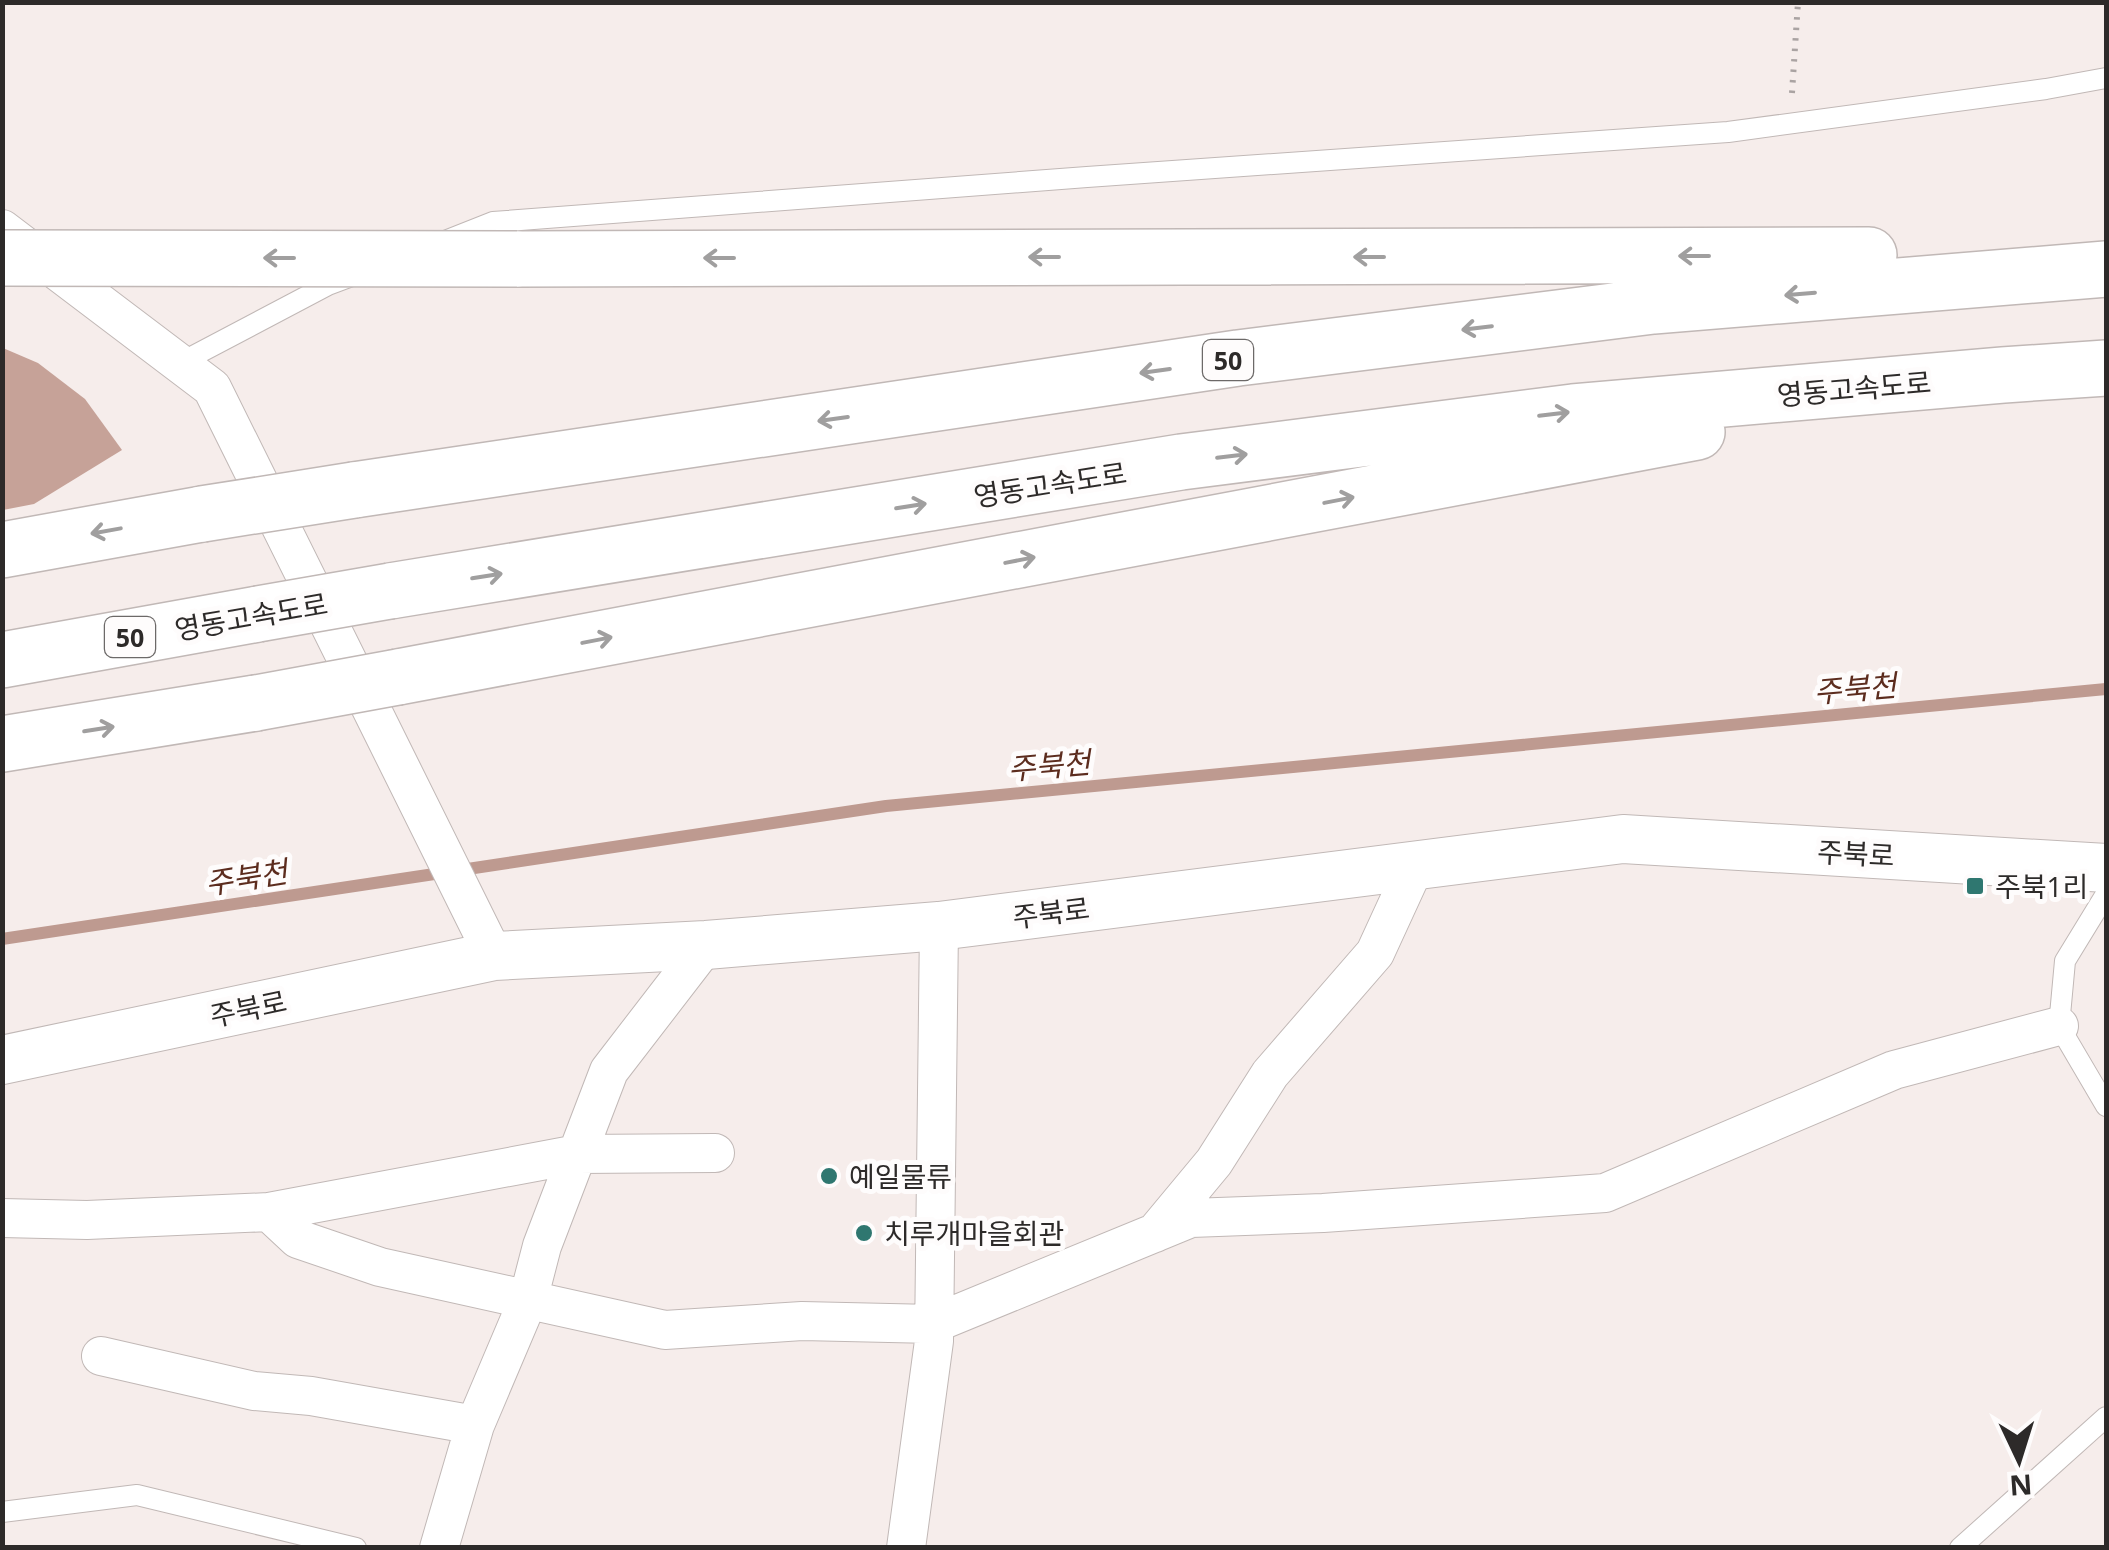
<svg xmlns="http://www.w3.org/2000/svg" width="2109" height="1550" font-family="'Open Sans','Noto Sans KR',sans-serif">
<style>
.forest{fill:#c6a298}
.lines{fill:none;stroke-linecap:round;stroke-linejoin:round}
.stream{stroke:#be9a90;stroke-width:12}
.service-casing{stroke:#c1b8b6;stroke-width:22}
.minor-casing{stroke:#c1b8b6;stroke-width:40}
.tertiary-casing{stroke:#c1b8b6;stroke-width:50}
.motorway-casing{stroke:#c1b8b6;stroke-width:58}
.path{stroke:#aaa3a2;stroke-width:6;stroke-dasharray:2.5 8;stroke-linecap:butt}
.service{stroke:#fff;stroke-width:20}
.minor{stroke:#fff;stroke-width:38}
.tertiary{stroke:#fff;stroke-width:48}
.motorway{stroke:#fff;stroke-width:55}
.motorway-bridge-casing{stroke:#c1b8b6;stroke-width:58;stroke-linecap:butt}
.motorway-bridge{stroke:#fff;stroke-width:55}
.oneway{stroke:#a09f9f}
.poi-dot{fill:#2f7770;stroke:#fefcfc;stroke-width:4}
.labels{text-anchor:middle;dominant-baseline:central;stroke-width:10;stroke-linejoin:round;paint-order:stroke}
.shield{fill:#fefcfc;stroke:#6c6968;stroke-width:2.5}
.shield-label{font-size:25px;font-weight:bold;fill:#2d2a29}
.street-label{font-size:28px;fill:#2d2a29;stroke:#fefcfc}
.poi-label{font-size:28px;fill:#2d2a29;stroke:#fefcfc;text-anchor:start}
.water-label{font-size:30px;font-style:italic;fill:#5c2c1e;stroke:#fefcfc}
</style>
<rect width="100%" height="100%" fill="#f6edeb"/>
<path class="forest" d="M 3,348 L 38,363 L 85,399 L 122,450 L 34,504 L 3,510 Z"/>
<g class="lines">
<path class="stream" d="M 2,939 L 886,806 L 2106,689"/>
<g class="service-casing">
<path id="service" d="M 445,241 L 493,222 L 1087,177 L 1728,132 L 2046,89 L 2106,78
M 180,363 L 328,285 L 352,276
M 2106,894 L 2065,961 L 2059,1026 L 2106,1106
M 2,1512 L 137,1495 L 356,1548
M 1960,1548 L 2106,1417"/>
</g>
<g class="minor-casing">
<path id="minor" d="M 2,229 L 212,388 L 494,956
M 269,1212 L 578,1154 L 715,1153
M 2,1218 L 87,1220 L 269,1212 L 298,1239 L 380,1267 L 665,1330 L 802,1321 L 933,1324 L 1191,1218 L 1323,1213 L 1605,1193 L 1894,1070 L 2059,1026
M 1155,1233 L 1214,1162 L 1270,1074 L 1375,953 L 1415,866
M 101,1356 L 254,1391 L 311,1396 L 475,1425
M 439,1548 L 475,1425 L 528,1300 L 542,1246 L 609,1071 L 706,945
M 906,1548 L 934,1341 L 939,926"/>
</g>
<g class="tertiary-casing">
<path id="tertiary" d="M 2,1060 L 494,956 L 706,945 L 939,926 L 1623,839 L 2106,868"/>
</g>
<g class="motorway-casing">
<path id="motorway" d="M 517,259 L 1869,255
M 354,490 L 1238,358 L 1653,306 L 2106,269
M 2,550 L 202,514
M 390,591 L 1181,462 L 1573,412 L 2003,375 L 2106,368
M 2,660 L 258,614
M 398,677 L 1697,432
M 2,744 L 256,703"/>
</g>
<path class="path" d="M 1792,93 L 1798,2"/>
<use href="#service" class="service"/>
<use href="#minor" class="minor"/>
<use href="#tertiary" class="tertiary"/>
<use href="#motorway" class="motorway"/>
<g class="motorway-bridge-casing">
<path id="motorway-bridge" d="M 2,258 L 517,259
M 202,514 L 354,490
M 258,614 L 390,591
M 256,703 L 398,677"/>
</g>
<use href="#motorway-bridge" class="motorway-bridge"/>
</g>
<defs><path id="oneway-shaft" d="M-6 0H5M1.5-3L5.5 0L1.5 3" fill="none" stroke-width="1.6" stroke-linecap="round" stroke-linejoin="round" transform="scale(2.5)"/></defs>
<g class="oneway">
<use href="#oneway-shaft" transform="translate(1694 256) rotate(180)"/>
<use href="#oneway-shaft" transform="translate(1044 257) rotate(180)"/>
<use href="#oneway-shaft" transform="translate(1369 257) rotate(180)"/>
<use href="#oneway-shaft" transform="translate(279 258) rotate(-180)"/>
<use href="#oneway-shaft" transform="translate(719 258) rotate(180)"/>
<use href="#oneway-shaft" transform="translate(1800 294) rotate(175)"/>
<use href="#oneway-shaft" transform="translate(1477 328) rotate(173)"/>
<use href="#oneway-shaft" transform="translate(1155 371) rotate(172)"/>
<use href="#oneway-shaft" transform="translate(1554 414) rotate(-7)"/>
<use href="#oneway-shaft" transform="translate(833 419) rotate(172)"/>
<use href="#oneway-shaft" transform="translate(1232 456) rotate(-7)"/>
<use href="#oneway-shaft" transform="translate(1339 500) rotate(-11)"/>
<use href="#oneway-shaft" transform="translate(911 506) rotate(-9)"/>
<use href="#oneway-shaft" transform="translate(106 531) rotate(170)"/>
<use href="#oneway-shaft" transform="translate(1020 560) rotate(-11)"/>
<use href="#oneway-shaft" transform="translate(487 576) rotate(-9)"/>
<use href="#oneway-shaft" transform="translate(597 640) rotate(-11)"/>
<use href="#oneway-shaft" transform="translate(99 729) rotate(-9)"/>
</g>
<g class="poi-dot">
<rect x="1965" y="876" width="20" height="20" rx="5"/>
<circle cx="829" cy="1176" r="10"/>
<circle cx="864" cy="1233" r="10"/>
</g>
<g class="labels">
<g class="shield">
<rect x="1203" y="340" width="50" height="40" rx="8"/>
<rect x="105" y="617" width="50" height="40" rx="8"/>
</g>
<g class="shield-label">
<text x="1228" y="360">50</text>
<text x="130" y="637">50</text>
</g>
<g class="street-label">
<text transform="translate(1854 388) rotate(-5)">영동고속도로</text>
<text transform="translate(1050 484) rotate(-9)">영동고속도로</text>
<text transform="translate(251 616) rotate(-10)">영동고속도로</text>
<text transform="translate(1856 853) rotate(3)">주북로</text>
<text transform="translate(1051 912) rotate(-7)">주북로</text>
<text transform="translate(248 1008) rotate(-12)">주북로</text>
</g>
<g class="poi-label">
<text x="1995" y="886">주북1리</text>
<text x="849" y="1176">예일물류</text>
<text x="884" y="1233">치루개마을회관</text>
</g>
<g class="water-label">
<text transform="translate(1855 688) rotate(-5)">주북천</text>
<text transform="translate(1049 765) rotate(-5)">주북천</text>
<text transform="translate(246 877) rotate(-9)">주북천</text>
</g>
</g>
<rect width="2109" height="1550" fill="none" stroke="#2d2a29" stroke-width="10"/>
<g transform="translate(2019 1460) rotate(176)" stroke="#fefcfc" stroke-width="8" paint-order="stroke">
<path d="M0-8L18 38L0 25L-18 38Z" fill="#2d2a29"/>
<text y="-15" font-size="28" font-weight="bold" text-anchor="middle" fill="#2d2a29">N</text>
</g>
</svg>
